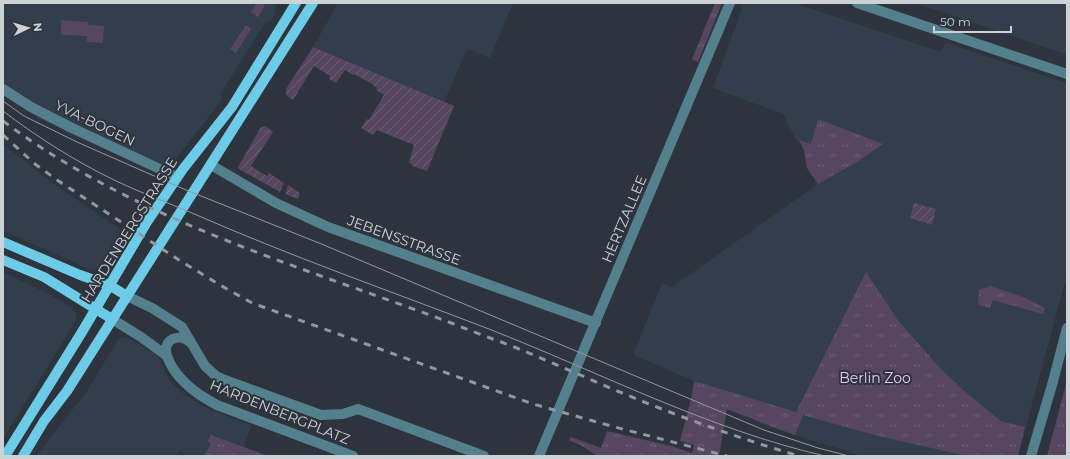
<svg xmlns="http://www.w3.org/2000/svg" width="1070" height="459" font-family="Montserrat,sans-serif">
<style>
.built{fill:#323e4b}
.grass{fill:url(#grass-tufts)}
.garden{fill:url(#garden-furrows)}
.pitch{fill:#57465f}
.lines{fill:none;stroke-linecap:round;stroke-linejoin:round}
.minor{stroke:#54808e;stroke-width:10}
.major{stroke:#6ccce8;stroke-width:10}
.tram{stroke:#92989f;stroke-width:1}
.rail{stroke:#92989f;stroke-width:3;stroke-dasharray:7 7;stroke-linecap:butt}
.labels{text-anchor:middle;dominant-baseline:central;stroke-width:4;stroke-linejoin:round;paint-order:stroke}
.street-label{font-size:14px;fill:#cdd2d7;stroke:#2d343d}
.park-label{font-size:14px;fill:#edc6fe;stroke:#2d343d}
</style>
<defs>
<pattern id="grass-tufts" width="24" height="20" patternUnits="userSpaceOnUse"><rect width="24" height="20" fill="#57465f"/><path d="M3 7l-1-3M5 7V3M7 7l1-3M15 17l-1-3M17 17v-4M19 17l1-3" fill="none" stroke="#6e6075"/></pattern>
<pattern id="garden-furrows" width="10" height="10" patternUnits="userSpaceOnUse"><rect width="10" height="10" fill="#57465f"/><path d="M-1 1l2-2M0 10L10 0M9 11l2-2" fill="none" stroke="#6e6075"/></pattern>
</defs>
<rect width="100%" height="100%" fill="#2d343d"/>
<path class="built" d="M 3,3 L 278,3 L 274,9 L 276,13 L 270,22 L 265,23 L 221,93 L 222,100 L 170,166 L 149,160 L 144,164 L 78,138 L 38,118 L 3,95 Z
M 338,3 L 513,3 L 490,58 L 467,49 L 444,102 L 313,47 Z
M 744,3 L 794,3 L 941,52 L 946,43 L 1067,83 L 1067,275 L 1018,456 L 867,456 L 856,454 L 769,427 L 692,395 L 694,381 L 633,355 L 662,283 L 672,287 L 818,184 L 807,168 L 804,150 L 799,141 L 798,144 L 783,114 L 713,88 Z
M 915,3 L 1067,3 L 1067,54 L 1047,48 Z
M 3,144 L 51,182 L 126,233 L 101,269 L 92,270 L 3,231 Z
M 3,272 L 47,293 L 71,307 L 76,313 L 76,320 L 3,439 Z
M 122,338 L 129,338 L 155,354 L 159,359 L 170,381 L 186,396 L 211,410 L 251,425 L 244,447 L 211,435 L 211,444 L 204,456 L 187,456 L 180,451 L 176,456 L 36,456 L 85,394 L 118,340 Z"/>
<path class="grass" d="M 257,3 L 261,3 L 265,6 L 258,17 L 251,12 Z
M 715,3 L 722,3 L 698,62 L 692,59 Z
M 246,25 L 251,29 L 236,53 L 230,49 Z
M 818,119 L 883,144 L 857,162 L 818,184 L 807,168 L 804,150 L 799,140 L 811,144 Z
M 866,272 L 897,319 L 940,368 L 962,389 L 1001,421 L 1025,427 L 1018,456 L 967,456 L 874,435 L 803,415 L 795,435 L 727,409 L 719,456 L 600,456 L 594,454 L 582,446 L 569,440 L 571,437 L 601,448 L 607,431 L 671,446 L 692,453 L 694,445 L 680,441 L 692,395 L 694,381 L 796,412 Z
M 990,286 L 1023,297 L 1045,308 L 1043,314 L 993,300 L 990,308 L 979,305 L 978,302 L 979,290 Z
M 1067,380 L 1067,456 L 1047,456 Z
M 211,435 L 268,456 L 204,456 L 211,444 L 207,441 Z"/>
<path class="garden" d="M 313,47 L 454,106 L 427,171 L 412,166 L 412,164 L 409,163 L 414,145 L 377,130 L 373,135 L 361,128 L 367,119 L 369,120 L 384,95 L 376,90 L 377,88 L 372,84 L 354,74 L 353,75 L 345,70 L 336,83 L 329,79 L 330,76 L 314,66 L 293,100 L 286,95 L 286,89 Z
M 266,126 L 273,132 L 251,166 L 267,176 L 269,173 L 284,183 L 280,192 L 239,169 L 238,167 L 261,127 Z
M 288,185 L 300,193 L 298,199 L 285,194 Z
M 914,203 L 936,209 L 932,225 L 910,218 Z"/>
<path class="pitch" d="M 61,20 L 88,22 L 88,25 L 104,26 L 103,43 L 87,42 L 87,36 L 61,35 Z"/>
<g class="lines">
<path class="minor" d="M 857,3 L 1067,74
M 3,89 L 31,107 L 72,128 L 177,177
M 211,165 L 276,203 L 328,227 L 596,323
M 127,296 L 152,308 L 182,327 L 205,366 L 216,376 L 225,380 L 321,415 L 343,414 L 358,409 L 484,456
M 112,319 L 141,337 L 167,356
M 191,343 C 179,332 162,339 167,356 C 175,379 196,394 217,405 L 353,456
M 539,456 L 730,3
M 1031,456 L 1052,385 L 1067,328"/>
<path class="major" d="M 3,242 L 80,275 L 109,285 L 127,296
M 3,260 L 44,277 L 112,319
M 5,456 L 82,332 L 147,222 L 183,169 L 232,107 L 296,3
M 23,456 L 44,421 L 67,391 L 313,3"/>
<path class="tram" d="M 3,101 L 24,116 L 77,142 L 186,190 L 319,243 L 764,430 L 818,448 L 849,456
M 3,111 C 37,137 75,161 114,180 C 139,192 166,202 192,213 C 290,256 390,291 489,329 C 601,373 708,429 825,456"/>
<path class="rail" d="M 3,121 C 137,221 300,266 454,324 C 475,333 497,340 519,349 C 568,369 617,392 667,411 C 711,428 755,443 799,456
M 3,135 L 35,164 L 57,180 L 179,260 L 220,285 L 252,303 L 533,404 L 611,426 L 727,456"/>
</g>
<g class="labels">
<g class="street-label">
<text transform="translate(95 123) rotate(26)">YVA-BOGEN</text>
<text transform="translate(624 219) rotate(-67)">HERTZALLEE</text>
<text transform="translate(129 230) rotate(-58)">HARDENBERGSTRASSE</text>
<text transform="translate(404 240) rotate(20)">JEBENSSTRASSE</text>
<text transform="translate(280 412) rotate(22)">HARDENBERGPLATZ</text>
</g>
<g class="park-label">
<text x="875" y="378">Berlin Zoo</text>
</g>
</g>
<rect width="1070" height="459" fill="none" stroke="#cdd2d7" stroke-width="8"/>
<g transform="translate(28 28) rotate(85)" stroke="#2d343d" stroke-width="3" paint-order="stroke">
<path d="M0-3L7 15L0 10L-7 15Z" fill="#cdd2d7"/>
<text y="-6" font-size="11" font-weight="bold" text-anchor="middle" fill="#cdd2d7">N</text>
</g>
<path d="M934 26v6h77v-6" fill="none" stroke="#cdd2d7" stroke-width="2"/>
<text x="940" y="26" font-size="12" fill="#cdd2d7" stroke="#2d343d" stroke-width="3" paint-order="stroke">50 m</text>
</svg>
